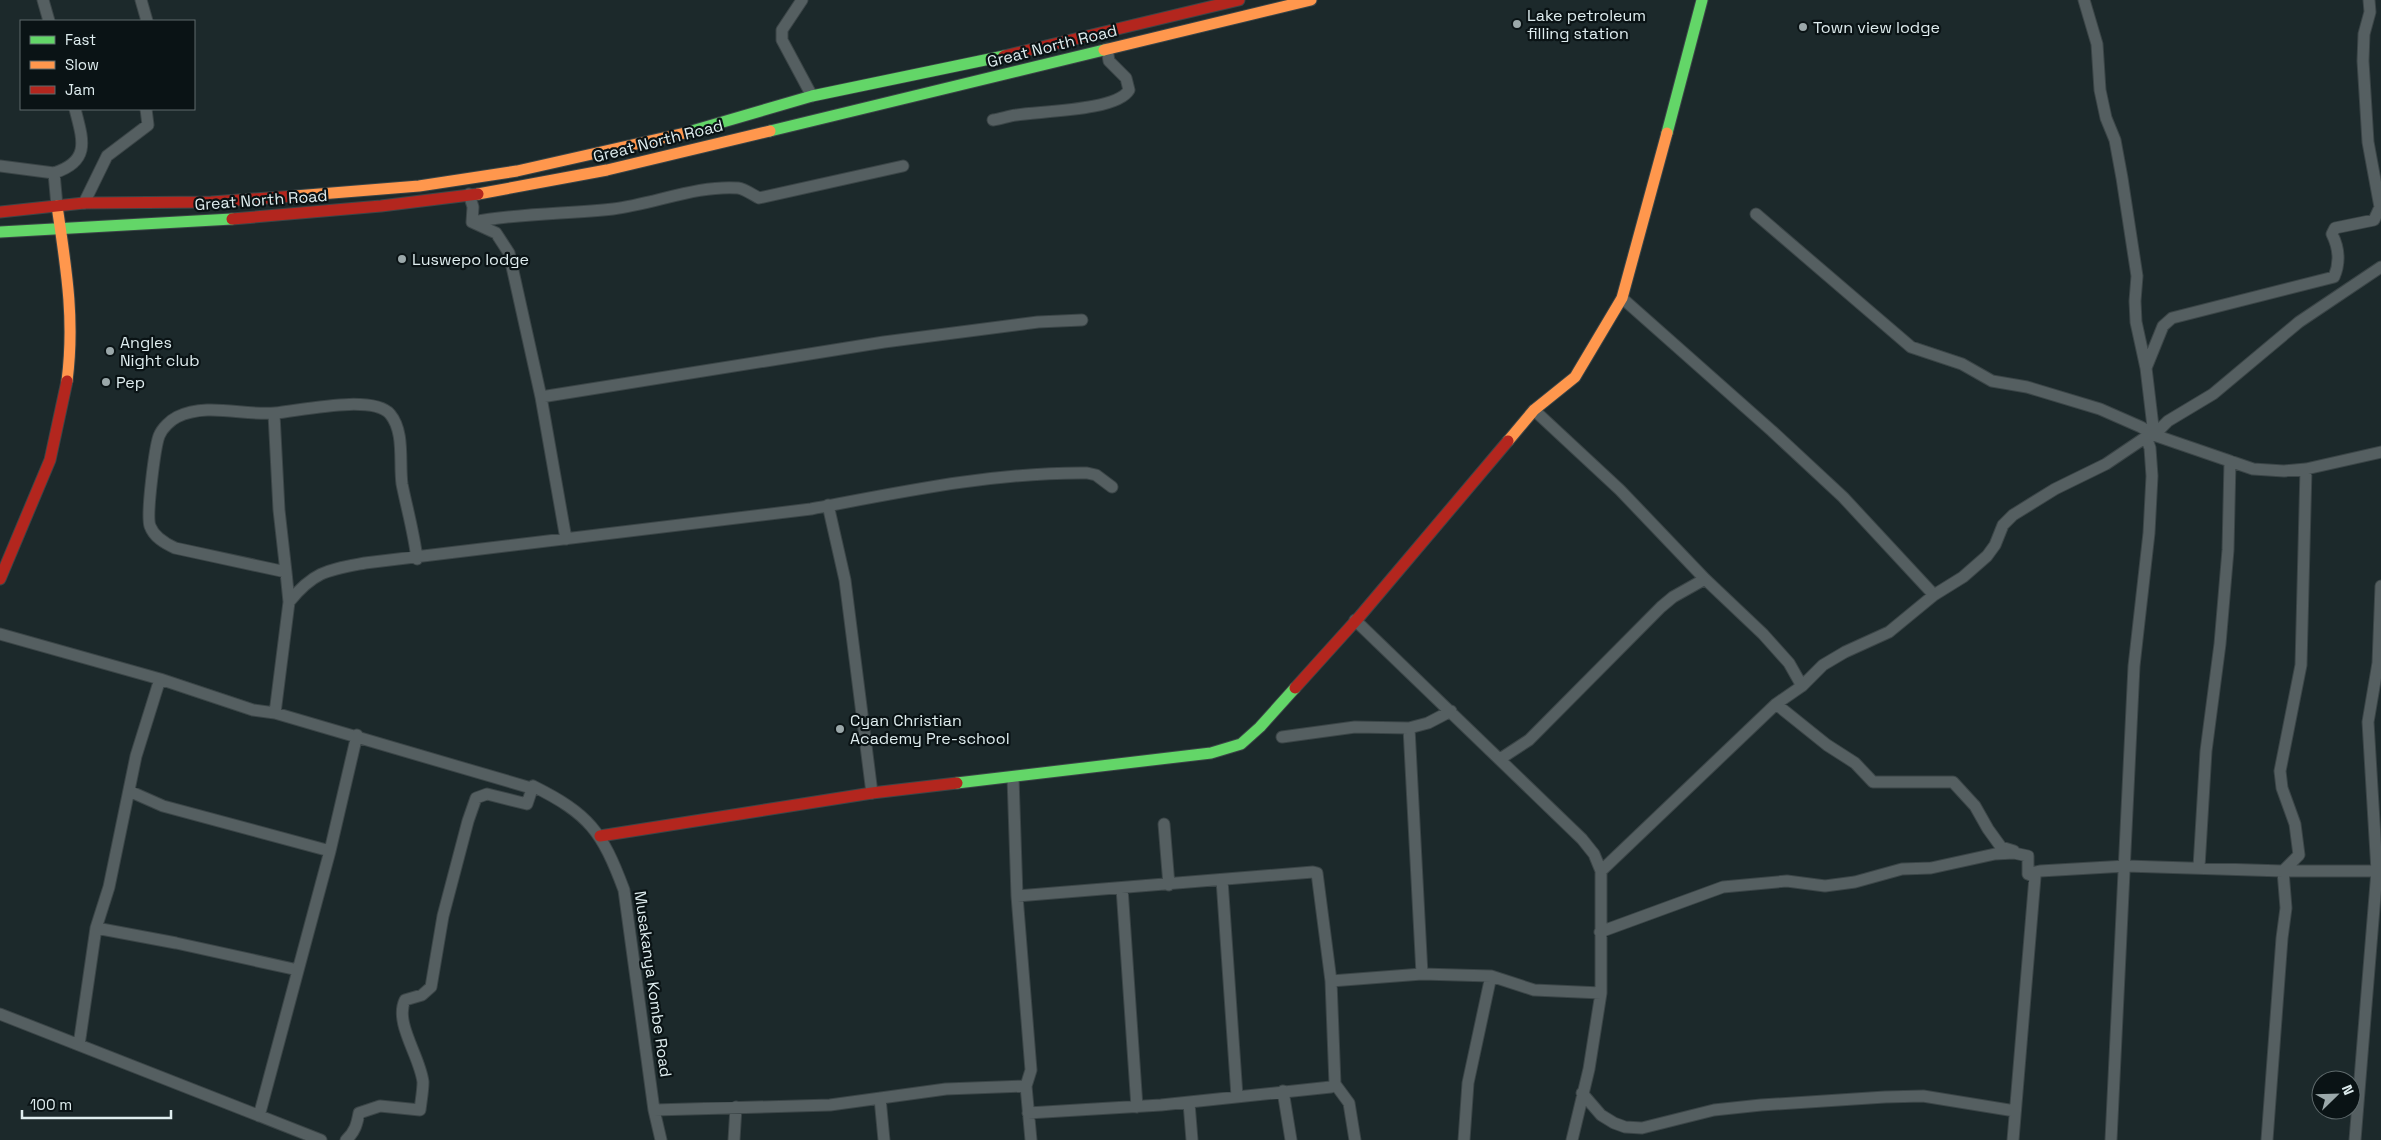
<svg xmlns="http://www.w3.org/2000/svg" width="2381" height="1140" font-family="'Space Grotesk',sans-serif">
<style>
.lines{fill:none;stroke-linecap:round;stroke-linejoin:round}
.street-casing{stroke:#3b4547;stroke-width:13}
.fast-casing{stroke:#3b4547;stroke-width:13}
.slow-casing{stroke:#3b4547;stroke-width:13}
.jam-casing{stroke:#3b4547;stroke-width:13}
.street{stroke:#555f61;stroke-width:11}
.fast{stroke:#63d668;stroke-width:11}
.slow{stroke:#ff974d;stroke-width:11}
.jam{stroke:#b3261e;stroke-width:11}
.poi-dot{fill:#9ba8aa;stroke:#0a1315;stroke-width:2}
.labels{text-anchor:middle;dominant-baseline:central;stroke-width:4.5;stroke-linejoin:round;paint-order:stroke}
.poi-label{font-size:16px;fill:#dfedef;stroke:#0a1315;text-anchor:start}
.street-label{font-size:16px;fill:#dfedef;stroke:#0a1315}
</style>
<rect width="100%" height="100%" fill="#1c292b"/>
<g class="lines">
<g class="street-casing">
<path id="street" d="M 43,0 L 49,21
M 141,0 L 147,21
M 802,0 L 782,30 L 782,40 L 812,96
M 2084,0 L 2097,44 L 2100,90 L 2106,118 L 2115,140 L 2122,178 L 2137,276 L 2135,301 L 2136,322 L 2146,368
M 993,120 C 1001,119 1008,116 1016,115 C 1040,111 1117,111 1129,90 L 1126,78 L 1109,61 L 1107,49
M 0,166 L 54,173 L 57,206
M 54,173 C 91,161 83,140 75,109
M 469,194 L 473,207 L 472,222 L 496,233 L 509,253 L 541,397 L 566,539
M 84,203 L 107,156 L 148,125 L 146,109
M 1756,214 L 1911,347 L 1962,364 L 1992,381 L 2027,387 L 2100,409 L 2141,427 L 2154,435 L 2253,469 L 2284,471 L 2306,469 L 2381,452
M 472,222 C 518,213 566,214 613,209 C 654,204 697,185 738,188 C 745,189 753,195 759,198 L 903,166
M 1622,298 L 1772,431 L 1843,497 L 1934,595
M 541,397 L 884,342 L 1038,322 L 1082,320
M 1534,410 L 1620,490 L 1705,579 L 1763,634 L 1789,663 L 1802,686
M 274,414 L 279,510 L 286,572
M 2154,435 L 2146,368 L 2163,326 L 2172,318 L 2334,277 C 2340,263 2339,248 2332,234 L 2335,228 L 2374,220 L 2380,207 L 2368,142 L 2363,61 L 2364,34 L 2370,12 L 2369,0
M 828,505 L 845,580 L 872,793
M 289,602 L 286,572 L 175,548 C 164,543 154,537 150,526 C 146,515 155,447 159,436 C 162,428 171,420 177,417 C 207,402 244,416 275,413 C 299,411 372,394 390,414 C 405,432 399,462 402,484 C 407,509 414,533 417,559
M 1355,620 L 1582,839 L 1594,854 L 1601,871 L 1601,993 L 1589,1069 L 1572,1140
M 0,634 L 160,679 L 253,710 L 275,713 L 531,788 L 533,786 C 589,814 602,831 624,890 L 654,1110 L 661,1140
M 1776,704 L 1827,745 L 1855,763 L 1873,782 L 1953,782 L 1975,806 L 1988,829 L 2001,847 L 2014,851
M 275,713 L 289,602 C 314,571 328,570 365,563 L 811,509 C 901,492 994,472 1087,473 L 1096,475 L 1112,487
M 1409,728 L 1422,974
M 1282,737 L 1355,727 L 1409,728 L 1428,723 L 1451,711
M 1500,759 L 1529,740 L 1661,607 L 1673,597 L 1705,579
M 1013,777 L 1017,896 L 1031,1070 L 1026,1086 L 1031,1140
M 129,791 L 163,806 L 330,851
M 1164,824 L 1169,885
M 2199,867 L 2206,751 L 2220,644 L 2228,550 L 2230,461
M 1601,871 L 1776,704 L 1802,686 L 1823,665 L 1845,652 L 1889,632 L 1934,595 L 1963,577 L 1987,556 L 1995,545 L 2003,525 L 2013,515 L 2055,489 L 2106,464 L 2146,437 L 2154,435 L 2168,421 L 2213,394 L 2299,322 L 2381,267
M 2028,874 L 2040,871 L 2126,866 L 2283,871 L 2381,871
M 1222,880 L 1237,1096
M 1122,888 L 1137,1107
M 1017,896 L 1313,872 L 1317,873 L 1331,981 L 1335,1084 L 1349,1103 L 1355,1140
M 96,928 L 176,943 L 298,970
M 1600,932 L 1723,887 L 1787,881 L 1825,886 L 1855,882 L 1902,869 L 1931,868 L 1995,854 L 2014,853 L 2028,856 L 2028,874
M 1331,981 L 1422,974 L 1491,976 L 1534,990 L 1601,993
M 0,1014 L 321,1140
M 79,1045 L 96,928 L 109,887 L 136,756 L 160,679
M 1283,1091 L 1291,1140
M 1582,1093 L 1601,1115 L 1614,1123 L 1625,1127 L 1642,1128 L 1714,1110 L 1761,1105 L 1885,1097 L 1923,1096 L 2015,1111
M 880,1098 L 884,1140
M 1189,1103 L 1192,1140
M 654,1110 L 830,1105 L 946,1089 L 1026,1086
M 1028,1113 L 1161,1105 L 1331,1087 L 1335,1084
M 259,1116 L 330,851 L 357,735
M 346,1140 C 355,1132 357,1124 359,1113 L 380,1106 L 420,1110 C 421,1101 423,1091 423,1082 C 420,1056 394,1023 405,1000 L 422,995 L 431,987 L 443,916 L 468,821 L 476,798 L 487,794 L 527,804 L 533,786
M 734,1140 L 736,1107
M 1464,1140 L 1468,1083 L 1491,976
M 2013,1140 L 2035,877 L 2028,874
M 2111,1140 L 2134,666 L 2149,533 L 2152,476 L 2150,448 L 2146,437
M 2267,1140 L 2282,938 L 2286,908 L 2283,871 L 2299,855 L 2295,824 L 2282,788 L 2280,771 L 2301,665 L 2306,469
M 2355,1140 L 2377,871 L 2368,722 L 2378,663 L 2381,586"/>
</g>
<g class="fast-casing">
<path id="fast" d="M 770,131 L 1104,50
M 685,133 L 812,96 L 1004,56
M 1667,133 L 1702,0
M 0,232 L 232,219
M 957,783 L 1211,753 L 1241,744 L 1260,727 L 1295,688"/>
</g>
<g class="slow-casing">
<path id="slow" d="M 1104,50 L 1311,0
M 478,194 L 607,170 L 770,131
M 295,196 L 419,186 L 517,171 L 685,133
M 57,206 C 66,267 75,319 67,381
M 1508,441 L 1534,410 L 1575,377 L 1622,298 L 1667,133"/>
</g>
<g class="jam-casing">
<path id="jam" d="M 1004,56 L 1239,0
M 0,212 L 84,203 L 211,202 L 295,196
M 232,219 L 381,206 L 478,194
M 0,579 L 50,460 L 67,381
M 1295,688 L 1360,616 L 1508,441
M 600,836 L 872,793 L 957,783"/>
</g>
<use href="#street" class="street"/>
<use href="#fast" class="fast"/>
<use href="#slow" class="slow"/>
<use href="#jam" class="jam"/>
</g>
<g class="poi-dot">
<circle cx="1517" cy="24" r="5"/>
<circle cx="1803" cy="27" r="5"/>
<circle cx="402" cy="259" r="5"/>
<circle cx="110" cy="351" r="5"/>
<circle cx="106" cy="382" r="5"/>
<circle cx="840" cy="729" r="5"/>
</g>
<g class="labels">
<g class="poi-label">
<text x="1527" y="15">Lake petroleum<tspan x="1527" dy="18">filling station</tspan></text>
<text x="1813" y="27">Town view lodge</text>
<text x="412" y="259">Luswepo lodge</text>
<text x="120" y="342">Angles<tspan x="120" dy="18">Night club</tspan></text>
<text x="116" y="382">Pep</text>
<text x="850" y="720">Cyan Christian<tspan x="850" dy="18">Academy Pre-school</tspan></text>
</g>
<g class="street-label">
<text transform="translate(1052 46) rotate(-14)">Great North Road</text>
<text transform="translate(658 141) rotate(-14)">Great North Road</text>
<text transform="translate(261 200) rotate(-4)">Great North Road</text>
<text transform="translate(653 984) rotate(82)">Musakanya Kombe Road</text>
</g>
</g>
<rect x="20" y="20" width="175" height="90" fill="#0a1315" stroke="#5f6a6c"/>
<rect x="30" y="36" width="25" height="8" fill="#63d668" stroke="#5f6a6c"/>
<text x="65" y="45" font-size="15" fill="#dfedef">Fast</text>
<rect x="30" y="61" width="25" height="8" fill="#ff974d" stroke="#5f6a6c"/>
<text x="65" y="70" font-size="15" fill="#dfedef">Slow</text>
<rect x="30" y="86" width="25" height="8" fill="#b3261e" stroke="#5f6a6c"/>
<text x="65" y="95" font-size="15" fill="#dfedef">Jam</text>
<g transform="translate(2336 1095) rotate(67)"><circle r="24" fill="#0a1315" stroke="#5f6a6c"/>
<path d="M0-4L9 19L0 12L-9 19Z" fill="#9ba8aa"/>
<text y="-8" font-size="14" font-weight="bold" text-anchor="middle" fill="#dfedef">N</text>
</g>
<path d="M22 1110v8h149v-8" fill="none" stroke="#dfedef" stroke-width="2.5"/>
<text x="30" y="1110" font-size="15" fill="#dfedef" stroke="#0a1315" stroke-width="4" paint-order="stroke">100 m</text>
</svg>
